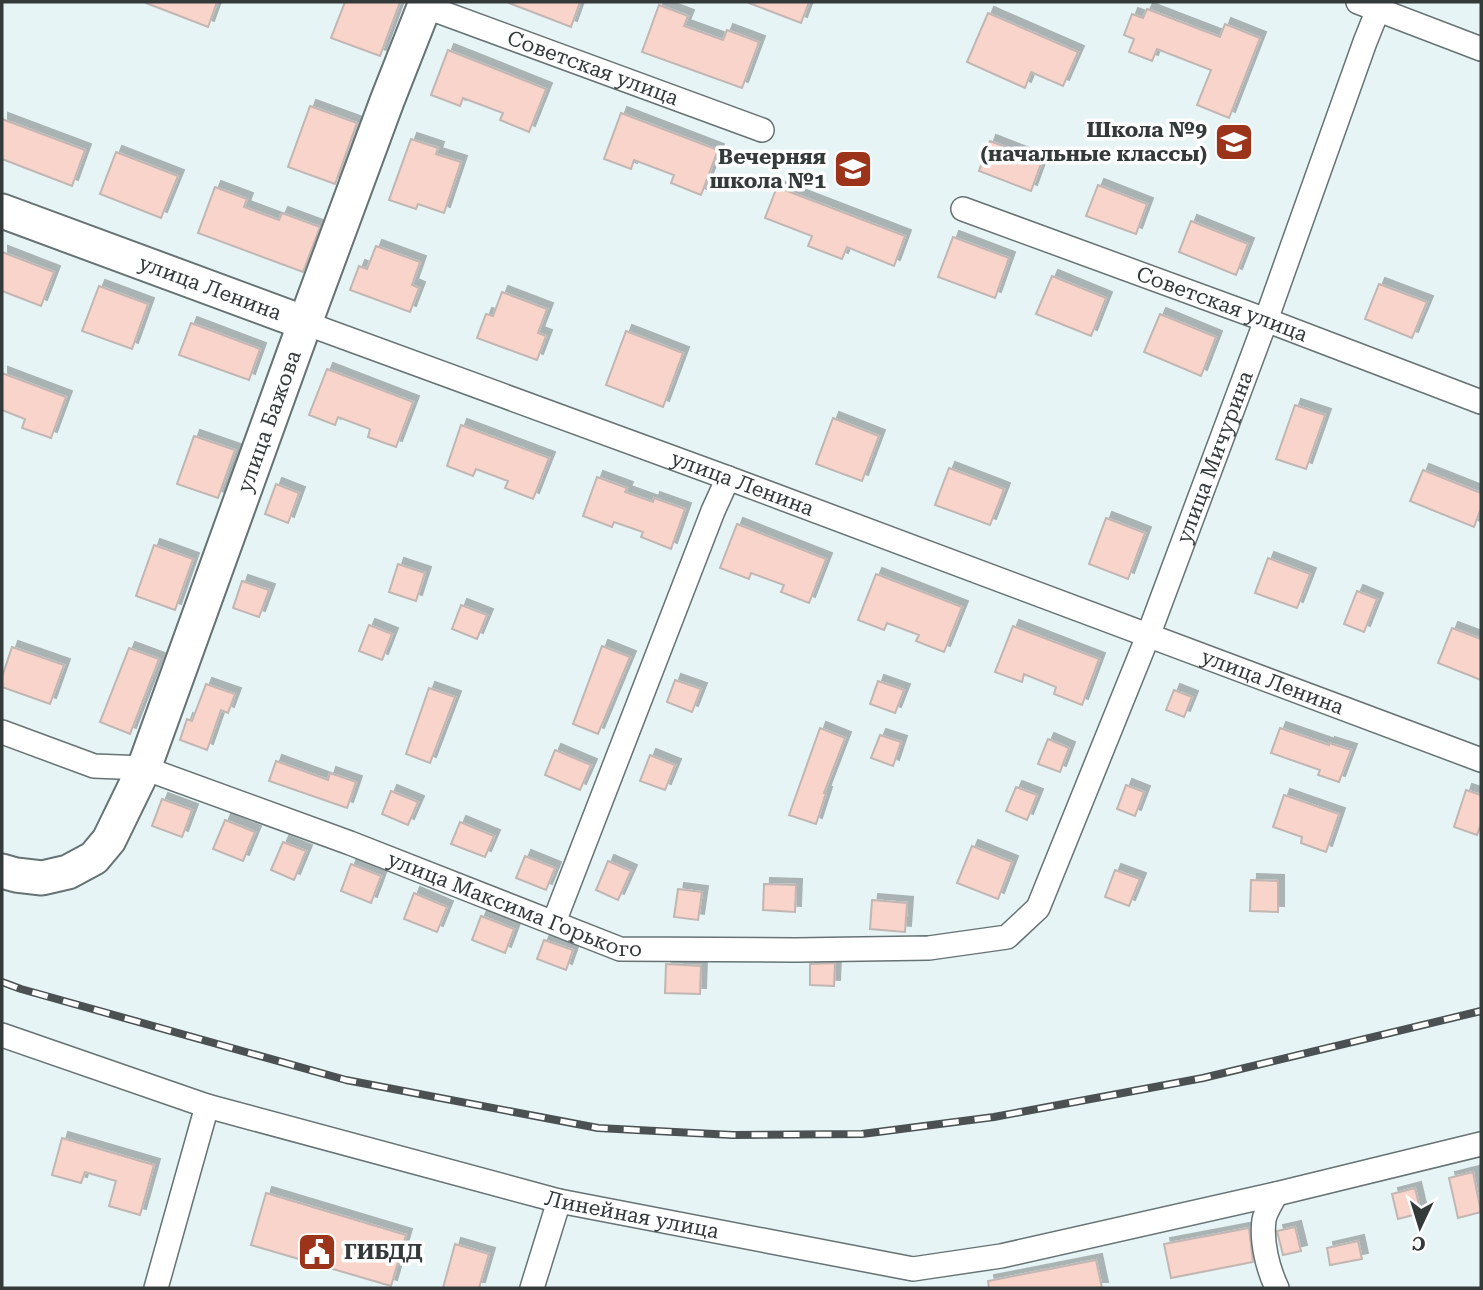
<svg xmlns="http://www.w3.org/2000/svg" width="1483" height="1290" font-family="'Roboto Serif',serif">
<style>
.building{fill:#f8d4cb;stroke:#c2b6b3;stroke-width:2;filter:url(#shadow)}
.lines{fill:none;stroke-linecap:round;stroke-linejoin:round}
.street-casing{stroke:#667273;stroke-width:26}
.secondary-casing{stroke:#667273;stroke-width:37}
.street{stroke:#fff;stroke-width:23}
.secondary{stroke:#fff;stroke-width:33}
.rail-casing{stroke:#4b5152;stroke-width:8}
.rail{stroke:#fefefe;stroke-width:5;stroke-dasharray:16;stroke-linecap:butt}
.labels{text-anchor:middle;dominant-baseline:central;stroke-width:7;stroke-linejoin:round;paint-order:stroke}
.street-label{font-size:21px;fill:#34393a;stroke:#fefefe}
.poi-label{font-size:21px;font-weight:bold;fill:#34393a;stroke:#fefefe;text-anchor:end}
</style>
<defs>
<filter id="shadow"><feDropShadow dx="6" dy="-6" stdDeviation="0" flood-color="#0004"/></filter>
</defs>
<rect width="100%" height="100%" fill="#e6f4f5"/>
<path class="building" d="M 146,2 L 217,2 L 208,27 L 146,3 Z
M 345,2 L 400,2 L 380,56 L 331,38 Z
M 509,2 L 580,2 L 571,27 L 509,3 Z
M 749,2 L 809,2 L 801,23 L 749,3 Z
M 659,5 L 688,16 L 684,26 L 723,40 L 727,30 L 759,42 L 742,88 L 642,52 Z
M 1147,9 L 1220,37 L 1225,24 L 1260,38 L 1229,118 L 1197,105 L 1211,70 L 1157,49 L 1152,61 L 1129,52 L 1134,39 L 1124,35 L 1132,14 L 1143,18 Z
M 988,13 L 1078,52 L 1063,86 L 1031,72 L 1025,88 L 967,62 Z
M 448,50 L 546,89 L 529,132 L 500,120 L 503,113 L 463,98 L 460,106 L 431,95 Z
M 310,106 L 357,123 L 335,184 L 288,167 Z
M 621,113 L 718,150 L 701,195 L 671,183 L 674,175 L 634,160 L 631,169 L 604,159 Z
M 2,119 L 85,150 L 72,186 L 2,159 Z
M 411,139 L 438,148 L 436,154 L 461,162 L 444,213 L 418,204 L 416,209 L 389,200 Z
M 990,141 L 1042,161 L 1031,191 L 979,171 Z
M 116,152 L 178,176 L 161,218 L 100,194 Z
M 1098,185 L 1147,204 L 1136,234 L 1086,216 Z
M 215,187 L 247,199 L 244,207 L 279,220 L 282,213 L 320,227 L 303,272 L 198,233 Z
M 777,187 L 905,236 L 894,266 L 847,247 L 842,259 L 808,246 L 812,236 L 765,218 Z
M 1191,221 L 1248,244 L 1236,275 L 1179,252 Z
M 953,237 L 1009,258 L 995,298 L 938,277 Z
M 376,246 L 420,262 L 412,285 L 419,288 L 410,312 L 350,290 L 359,266 L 367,269 Z
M 2,252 L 54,272 L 41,306 L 2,291 Z
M 1052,276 L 1106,298 L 1091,336 L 1036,314 Z
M 1379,284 L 1427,302 L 1412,338 L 1365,319 Z
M 99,286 L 148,304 L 132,349 L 82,331 Z
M 502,292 L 547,309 L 538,333 L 546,336 L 537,360 L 477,338 L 486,314 L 493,316 Z
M 1160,314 L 1216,337 L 1201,376 L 1144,352 Z
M 191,323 L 260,349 L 249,380 L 179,355 Z
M 626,331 L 683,353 L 663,407 L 606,385 Z
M 327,369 L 413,402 L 396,447 L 368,437 L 370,429 L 338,417 L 335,425 L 309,415 Z
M 2,373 L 66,397 L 51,438 L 22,428 L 25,419 L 2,410 Z
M 1295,405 L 1325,415 L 1306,469 L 1276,459 Z
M 833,418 L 879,436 L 862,481 L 816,464 Z
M 461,425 L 549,458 L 533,499 L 505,488 L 508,481 L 476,469 L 473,476 L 447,466 Z
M 194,436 L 235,450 L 218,498 L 177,484 Z
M 949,468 L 1004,489 L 990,525 L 935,505 Z
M 1423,470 L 1481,493 L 1481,508 L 1474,527 L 1410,501 Z
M 597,477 L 627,488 L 625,492 L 653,502 L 654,498 L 685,509 L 671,549 L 641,537 L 643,532 L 614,522 L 612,527 L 583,516 Z
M 276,484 L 299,493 L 288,523 L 265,514 Z
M 1106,518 L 1145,533 L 1128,579 L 1089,564 Z
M 737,524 L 826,559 L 809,603 L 781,592 L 784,585 L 751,573 L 749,579 L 720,568 Z
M 154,545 L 193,559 L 175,610 L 136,596 Z
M 1268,558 L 1310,574 L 1297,608 L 1255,593 Z
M 398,564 L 425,573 L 416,601 L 389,592 Z
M 876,574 L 962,607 L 944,652 L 916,641 L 919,635 L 887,623 L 884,630 L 858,620 Z
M 242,581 L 269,590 L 259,617 L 233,608 Z
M 1357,591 L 1377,599 L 1364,632 L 1344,624 Z
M 461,605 L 487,615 L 477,639 L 452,629 Z
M 369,625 L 392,634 L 382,660 L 359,651 Z
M 1013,626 L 1099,659 L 1082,705 L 1054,694 L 1056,687 L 1024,674 L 1022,682 L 995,672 Z
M 1452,628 L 1481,639 L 1481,680 L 1438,663 Z
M 602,646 L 630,657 L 598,734 L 573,724 Z
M 12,647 L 64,665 L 50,704 L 2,687 L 2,677 Z
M 129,648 L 159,659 L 130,734 L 100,722 Z
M 675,680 L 701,689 L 692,712 L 667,702 Z
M 878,681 L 904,690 L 895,713 L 870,704 Z
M 206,684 L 235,694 L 228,713 L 221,710 L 207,750 L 180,740 L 187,719 L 192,721 Z
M 429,688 L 455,697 L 430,763 L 406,754 Z
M 1174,690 L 1192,697 L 1184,717 L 1166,710 Z
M 820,728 L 845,738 L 824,793 L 826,793 L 816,824 L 789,815 Z
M 1280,728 L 1329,745 L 1329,743 L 1351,750 L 1339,782 L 1318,775 L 1320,770 L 1271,753 Z
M 880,735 L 901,742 L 893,766 L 871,758 Z
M 1048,739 L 1069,748 L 1060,772 L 1038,764 Z
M 555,750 L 591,765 L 580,790 L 545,775 Z
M 650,755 L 675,765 L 665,790 L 640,781 Z
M 276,761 L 328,780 L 330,773 L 356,782 L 347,808 L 269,781 Z
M 1126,785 L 1144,792 L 1135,816 L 1117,809 Z
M 1016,787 L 1037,795 L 1027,820 L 1006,811 Z
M 1466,790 L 1481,795 L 1481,824 L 1477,835 L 1454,827 Z
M 391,791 L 418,802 L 408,825 L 382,814 Z
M 1284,795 L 1339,814 L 1326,852 L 1301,843 L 1302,837 L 1273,827 Z
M 162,799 L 192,810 L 182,837 L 152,826 Z
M 225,820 L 255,832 L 243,861 L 213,849 Z
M 460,822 L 494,836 L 485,857 L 451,844 Z
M 283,842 L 306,851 L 294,880 L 271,870 Z
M 972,846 L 1012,862 L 998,899 L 957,883 Z
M 525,856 L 555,868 L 546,890 L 516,878 Z
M 608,861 L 631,871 L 618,900 L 596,890 Z
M 351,864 L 381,876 L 371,903 L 341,891 Z
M 1115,870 L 1140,879 L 1129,906 L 1105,897 Z
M 1251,880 L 1278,881 L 1278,912 L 1250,911 Z
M 764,884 L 796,885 L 795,912 L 763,910 Z
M 678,889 L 702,892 L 698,920 L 674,917 Z
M 414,893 L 447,907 L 437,932 L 404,919 Z
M 872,900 L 907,903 L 905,932 L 870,929 Z
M 481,916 L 514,929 L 505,953 L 472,940 Z
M 544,940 L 573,950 L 566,970 L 537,959 Z
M 835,963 L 834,986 L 810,985 L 810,964 Z
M 666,964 L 701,966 L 700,994 L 665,993 Z
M 62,1138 L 154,1165 L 140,1215 L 109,1206 L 116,1181 L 85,1172 L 81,1183 L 52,1175 Z
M 1473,1172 L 1481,1212 L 1458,1218 L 1449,1178 Z
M 1415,1188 L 1421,1213 L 1398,1219 L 1392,1194 Z
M 266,1193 L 406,1235 L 391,1286 L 251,1245 Z
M 1295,1227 L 1301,1251 L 1283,1255 L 1277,1231 Z
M 1249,1228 L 1253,1262 L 1171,1278 L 1164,1244 Z
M 1358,1241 L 1362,1259 L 1330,1265 L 1327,1248 Z
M 455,1244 L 489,1254 L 479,1288 L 443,1288 Z
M 1096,1260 L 1102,1288 L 989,1288 L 988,1281 Z"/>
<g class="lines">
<g class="street-casing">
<g id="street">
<path d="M 1358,2 L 1481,49"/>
<path id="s1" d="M 424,6 L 762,130"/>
<path id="s2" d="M 963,209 L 1266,320 L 1481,402"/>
<path id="s3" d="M 305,323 L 728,478 L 1481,760"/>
<path id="s4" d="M 2,732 L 94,766 L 144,768 L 350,843 L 620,949 L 796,950 L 929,948 L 1007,937 L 1038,908 L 1148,636 L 1266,320 L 1365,42 L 1381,2"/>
<path d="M 554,922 L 713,511 L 728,478"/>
<path id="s5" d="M 2,1035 L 207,1106 L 559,1201 L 913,1269 L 1001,1256 L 1276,1194 L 1481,1144"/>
<path d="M 1276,1194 C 1272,1202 1265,1212 1264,1220 C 1261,1242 1268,1269 1277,1288"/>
<path d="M 156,1288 L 207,1106"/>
<path d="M 532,1288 L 559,1201"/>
</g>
</g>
<g class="secondary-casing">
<g id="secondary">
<path id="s6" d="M 2,211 L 305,323"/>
<path id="s7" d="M 2,871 L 16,875 L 42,878 L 68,872 L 94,858 L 109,840 L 144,768 L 295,350 L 387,101 L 426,2"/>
</g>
</g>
<use href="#street" class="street"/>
<use href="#secondary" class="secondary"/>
<g class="rail-casing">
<path id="rail" d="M 2,982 L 21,989 L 346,1080 L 598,1128 L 733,1135 L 862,1134 L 994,1117 L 1203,1078 L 1481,1011"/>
</g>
<use href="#rail" class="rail"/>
</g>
<defs>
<g id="school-square" transform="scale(2.0125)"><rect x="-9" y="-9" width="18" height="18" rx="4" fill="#9c331b" stroke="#fefefe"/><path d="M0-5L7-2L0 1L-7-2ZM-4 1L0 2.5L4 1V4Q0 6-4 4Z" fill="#fff"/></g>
<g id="civic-square" transform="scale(2.0125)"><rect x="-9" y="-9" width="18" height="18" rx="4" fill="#9c331b" stroke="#fefefe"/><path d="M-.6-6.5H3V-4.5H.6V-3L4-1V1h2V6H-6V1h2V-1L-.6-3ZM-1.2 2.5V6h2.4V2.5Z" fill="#fff"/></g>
</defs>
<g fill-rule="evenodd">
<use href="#school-square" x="1234" y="142"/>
<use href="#school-square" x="853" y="169"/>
<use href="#civic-square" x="317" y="1252"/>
</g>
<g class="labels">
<g class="street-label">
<text stroke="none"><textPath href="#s1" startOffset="180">Советская улица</textPath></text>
<text stroke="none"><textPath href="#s6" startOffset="222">улица Ленина</textPath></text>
<text stroke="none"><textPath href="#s2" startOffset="276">Советская улица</textPath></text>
<text stroke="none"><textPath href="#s7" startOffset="569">улица Бажова</textPath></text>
<text stroke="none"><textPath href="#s4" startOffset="1572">улица Мичурина</textPath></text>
<text stroke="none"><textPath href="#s3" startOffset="466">улица Ленина</textPath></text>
<text stroke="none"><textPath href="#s3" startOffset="1032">улица Ленина</textPath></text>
<text stroke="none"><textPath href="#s4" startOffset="544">улица Максима Горького</textPath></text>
<text stroke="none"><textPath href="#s5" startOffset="656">Линейная улица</textPath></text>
</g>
<g class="poi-label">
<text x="1207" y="130">Школа №9<tspan x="1207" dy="24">(начальные классы)</tspan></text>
<text x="826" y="157">Вечерняя<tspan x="826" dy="24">школа №1</tspan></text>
<text x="344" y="1252" text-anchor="start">ГИБДД</text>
</g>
</g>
<rect width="1483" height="1290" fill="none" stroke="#34393a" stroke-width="7"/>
<g transform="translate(1420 1227) rotate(184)" stroke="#fefefe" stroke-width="5" paint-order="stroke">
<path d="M0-5L12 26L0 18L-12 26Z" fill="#34393a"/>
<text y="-10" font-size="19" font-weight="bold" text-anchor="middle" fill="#34393a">С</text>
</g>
</svg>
